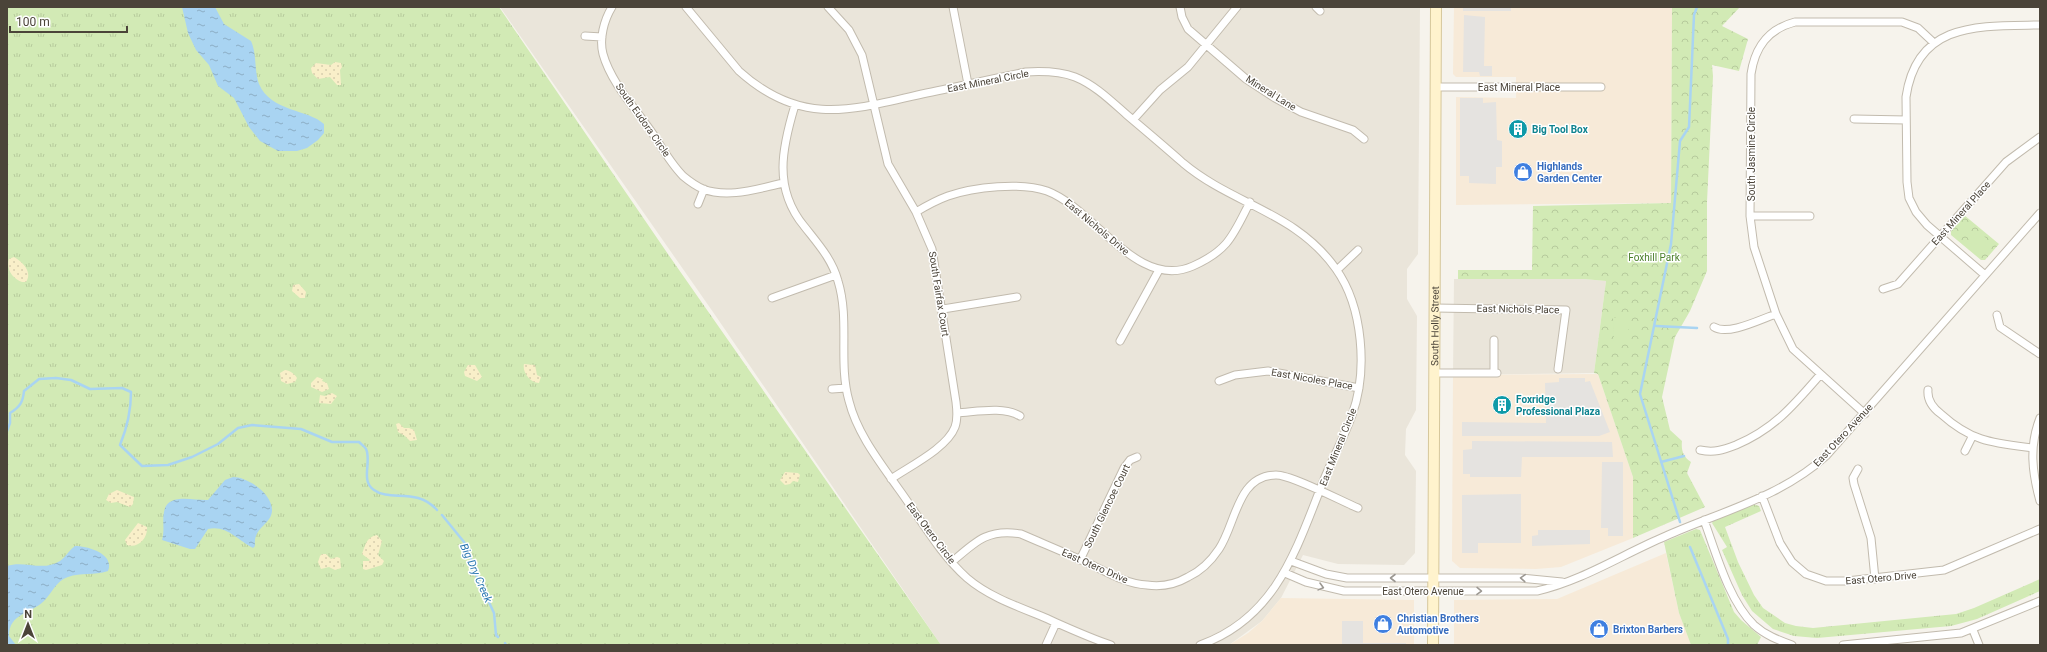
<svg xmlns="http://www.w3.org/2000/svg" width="2047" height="652" font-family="Roboto,sans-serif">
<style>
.residential{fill:#eae5da}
.commercial{fill:#f7ead8}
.grass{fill:url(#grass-tufts)}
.forest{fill:url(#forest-crowns)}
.sand{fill:url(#sand-dots)}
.pitch{fill:#d2eab5}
.parking{fill:#e5e3e0}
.water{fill:url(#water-ripples)}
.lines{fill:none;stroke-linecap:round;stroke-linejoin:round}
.stream{stroke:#a9d4f2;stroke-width:2.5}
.street-casing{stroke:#c2bbae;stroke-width:9}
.secondary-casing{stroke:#d6c79b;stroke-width:12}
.street{stroke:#fff;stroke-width:7}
.secondary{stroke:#fff3cd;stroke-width:10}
.oneway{stroke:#9c9892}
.labels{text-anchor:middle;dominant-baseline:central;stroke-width:3;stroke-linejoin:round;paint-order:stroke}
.street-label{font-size:10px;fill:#4b4439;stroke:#fff}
.culture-label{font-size:10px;font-weight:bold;fill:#0d838f;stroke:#fff;text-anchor:start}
.shop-label{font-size:10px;font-weight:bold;fill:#366cbe;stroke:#fff;text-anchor:start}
.park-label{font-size:10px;fill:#4a7f2a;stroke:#fff}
.water-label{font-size:11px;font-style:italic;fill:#2e7ab2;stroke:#fff}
</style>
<defs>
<pattern id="grass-tufts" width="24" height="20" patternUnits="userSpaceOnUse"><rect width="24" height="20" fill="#d2eab5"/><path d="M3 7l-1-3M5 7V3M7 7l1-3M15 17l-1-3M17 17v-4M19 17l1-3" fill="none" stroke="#b6ca9c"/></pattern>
<pattern id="forest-crowns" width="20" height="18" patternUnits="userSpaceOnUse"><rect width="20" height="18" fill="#d2eab5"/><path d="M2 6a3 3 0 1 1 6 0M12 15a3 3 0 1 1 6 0" fill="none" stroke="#b6ca9c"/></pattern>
<pattern id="sand-dots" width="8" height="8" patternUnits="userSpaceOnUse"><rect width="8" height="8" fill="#f9efc9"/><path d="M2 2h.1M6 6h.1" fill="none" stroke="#d7cead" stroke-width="1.8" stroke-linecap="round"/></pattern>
<pattern id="water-ripples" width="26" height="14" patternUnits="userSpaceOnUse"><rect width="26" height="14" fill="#a9d4f2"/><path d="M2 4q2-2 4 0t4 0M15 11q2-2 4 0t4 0" fill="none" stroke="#8caec5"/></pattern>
</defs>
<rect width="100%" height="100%" fill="#f6f3ec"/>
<path class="residential" d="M 500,7 L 1420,7 L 1418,254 L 1407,269 L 1407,299 L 1417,316 L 1416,410 L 1406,429 L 1405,455 L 1416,471 L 1415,553 L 1404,565 L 1338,564 L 1303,555 L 1281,598 L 1262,621 L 1229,645 L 941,645 L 713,312 Z
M 1454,279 L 1584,279 L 1606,281 L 1594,373 L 1453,375 Z"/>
<path class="commercial" d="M 1454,7 L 1672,7 L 1671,203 L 1456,205 L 1456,97 L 1516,98 L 1516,77 L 1456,77 L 1453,74 Z
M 1598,374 L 1633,477 L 1633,538 L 1561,567 L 1536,569 L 1460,568 L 1452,561 L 1453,375 Z
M 1666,553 L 1679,613 L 1691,645 L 1454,645 L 1454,600 L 1557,599 Z
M 1281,598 L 1414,600 L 1414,645 L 1229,645 L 1248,633 L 1262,621 Z"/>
<path class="grass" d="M 7,7 L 499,7 L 670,257 L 941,645 L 7,645 Z
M 1753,504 L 1759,506 L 1761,511 L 1725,527 L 1738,562 L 1754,595 L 1763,608 L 1785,623 L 1796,626 L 1813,628 L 1956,614 L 1974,608 L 2040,579 L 2040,591 L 1977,619 L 1951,626 L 1817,638 L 1794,636 L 1773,629 L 1752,611 L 1742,595 L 1722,550 L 1727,547 L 1712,523 L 1714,520 Z
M 1696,529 L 1700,530 L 1734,612 L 1741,620 L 1761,637 L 1757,645 L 1691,645 L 1679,613 L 1664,542 Z"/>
<path class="forest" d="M 1672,7 L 1740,7 L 1722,26 L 1748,39 L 1739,71 L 1712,65 L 1713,76 L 1707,202 L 1707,271 L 1690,311 L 1675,337 L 1662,397 L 1670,430 L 1682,441 C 1681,450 1683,457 1691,462 L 1687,473 L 1705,507 L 1633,538 L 1633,477 L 1598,374 L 1594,373 L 1606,281 L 1584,279 L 1458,279 L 1458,270 L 1532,270 L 1533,206 L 1671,203 Z
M 1964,215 L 1999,244 L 1985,260 L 1981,260 L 1951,235 L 1951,230 Z"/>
<path class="sand" d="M 335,62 L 341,63 L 342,67 L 340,70 L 341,85 L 337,85 L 330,77 L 318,79 L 312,73 L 311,68 L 316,63 L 331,65 Z
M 14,257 C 22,262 33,271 26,282 L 22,282 C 12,278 6,269 9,259 Z
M 299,284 L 306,292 L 305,298 L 300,298 L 292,291 L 293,285 Z
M 524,364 L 535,365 L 537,375 L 541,377 L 539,383 C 530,383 522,372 524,364 Z
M 468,365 L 475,365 L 482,377 L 477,381 L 465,376 L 464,372 Z
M 285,370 C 289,370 295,374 297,378 L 295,382 L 287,384 L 281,381 L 280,373 Z
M 317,377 L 323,379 L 322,381 L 327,383 L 329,389 L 322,392 L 311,387 L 311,383 Z
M 332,393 L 337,396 L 331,404 L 319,403 L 320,395 L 325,396 Z
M 399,423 L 404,428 L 409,428 L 414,430 L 417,440 L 410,441 L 405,436 L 398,432 L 396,424 Z
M 785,472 L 798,473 L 800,475 L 798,482 L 793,481 L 790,484 L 785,485 L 780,480 Z
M 117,490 L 134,497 L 133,504 L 130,507 L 117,502 L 111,503 L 106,500 L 109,494 Z
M 138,523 L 147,527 C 148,538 138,549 127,545 L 125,540 Z
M 377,535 L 382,541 L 378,555 L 384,561 L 382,565 L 366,570 L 363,569 L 363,561 L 369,561 L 370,560 L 362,554 C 365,546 366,537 377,535 Z
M 322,554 L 326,554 L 331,559 L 337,557 L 340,558 L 341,568 L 335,570 L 329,567 L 321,569 L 318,562 L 320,556 Z"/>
<path class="pitch" d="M 1980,233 L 1986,238 L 1985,246 L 1979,250 L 1972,250 L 1970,248 L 1972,241 L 1971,238 L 1974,234 Z
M 1613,318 L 1628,318 L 1628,341 L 1614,341 Z"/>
<path class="parking" d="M 1463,7 L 1511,7 L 1511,11 L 1463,11 Z
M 1464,15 L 1485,17 L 1484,66 L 1492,66 L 1492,76 L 1480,76 L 1479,72 L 1463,72 Z
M 1460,98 L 1483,98 L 1483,103 L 1496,102 L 1497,140 L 1502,141 L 1502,167 L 1496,167 L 1496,184 L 1469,183 L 1469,176 L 1460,176 Z
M 1559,378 L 1585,378 L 1585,382 L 1590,381 L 1610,432 L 1599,436 L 1462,436 L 1462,422 L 1546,423 L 1545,383 L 1559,382 Z
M 1472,441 L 1612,442 L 1613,457 L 1522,457 L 1521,477 L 1470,477 L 1470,474 L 1463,474 L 1463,450 L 1472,449 Z
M 1602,462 L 1623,462 L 1623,536 L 1608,536 L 1608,528 L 1601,528 Z
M 1521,494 L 1521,543 L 1478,543 L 1478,553 L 1462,553 L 1462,495 Z
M 1538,530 L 1590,530 L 1590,544 L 1532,546 L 1532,536 L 1538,535 Z
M 1342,621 L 1363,621 L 1363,643 L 1406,643 L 1406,645 L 1342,645 Z"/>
<path class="water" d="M 182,7 L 215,7 L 224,24 L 251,41 C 257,54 254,70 259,84 C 271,112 308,109 324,124 L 324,133 L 318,140 L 307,148 L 297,151 L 278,151 L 260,141 L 249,127 L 234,98 L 218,86 L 209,65 L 196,50 L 188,33 Z
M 233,477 C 248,477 273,494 272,511 C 271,525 253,527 255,546 L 253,548 C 237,540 227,525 208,529 L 195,549 L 190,549 L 162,540 C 165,530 162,521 164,512 C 167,492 195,501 208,500 L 225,480 Z
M 75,546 C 88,546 115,554 108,571 C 94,576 81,572 68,577 C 56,581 52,593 44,601 C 31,614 9,613 9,636 L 16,645 L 7,645 L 7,566 C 24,560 43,572 60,561 C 66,557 69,550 75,546 Z"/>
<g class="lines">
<path class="stream" d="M 1656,326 L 1697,328
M 7,431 L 10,423 L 10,413 C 20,407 23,402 24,391 L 39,379 L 56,378 L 71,380 L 90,389 L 122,388 L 131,392 C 131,410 127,428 120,445 L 142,466 L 168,465 L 192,457 L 218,444 L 238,428 L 252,425 L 301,429 L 332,442 L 359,442 C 361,444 365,447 366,449 C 372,461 360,481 374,490 C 390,502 417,487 437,510
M 1661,462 L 1684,456
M 442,515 L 464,542 L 470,556 L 474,570 L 494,613 L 496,635 L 498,637
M 1680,522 L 1640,394 L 1671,244 L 1680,141 L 1689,127 L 1694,15 L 1697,7
M 1690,547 L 1728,639 L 1728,645
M 505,643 L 506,645"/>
<g class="street-casing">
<path id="street" d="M 612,7 C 604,20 599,39 603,54 C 611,83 636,109 653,134 C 662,148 671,164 683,176 C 689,181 696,186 703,189 C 729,199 759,188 784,183
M 686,7 L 739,71 C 800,126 849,111 922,94 C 957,87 991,79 1026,72 C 1043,71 1059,71 1075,77 C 1095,85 1111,101 1127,115 C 1146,131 1165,147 1183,163 C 1233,205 1296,212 1336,269 C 1363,307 1368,371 1352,415 C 1344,438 1332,459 1323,482 C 1296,550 1276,618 1200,645
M 828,7 L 849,30 L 862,55 L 888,164 L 916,212 L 932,249 L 956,402 C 957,410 958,419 955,427 C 947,448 910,466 891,479
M 953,7 L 968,84
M 1180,7 L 1182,17 L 1188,29 L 1246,79 L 1275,98 L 1301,112 L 1353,130 L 1364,139
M 1316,7 L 1320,11
M 585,36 L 602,37
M 1436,87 L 1601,87
M 795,105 C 782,148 773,188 804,226 C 818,244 832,259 838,281 C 850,320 838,362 849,401 C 857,433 879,461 898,488 C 920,518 939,553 967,578 C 988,596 1016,606 1041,616 C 1064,626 1087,637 1111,645
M 1854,119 L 1906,120
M 1133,120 L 1160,90 L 1188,67 L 1237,7
M 698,204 L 704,189
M 916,212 C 926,206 937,200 948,196 C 974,187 1021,182 1047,191 C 1095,209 1137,291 1193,266 C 1229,250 1233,235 1250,202
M 1750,216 L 1810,216
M 1337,270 L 1358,250
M 1985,275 L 1927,225 L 1916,212 L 1909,198 L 1907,182 L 1906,97 C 1917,21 1980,26 2040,25
M 1883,289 L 1898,284 L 2006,162 L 2040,137
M 772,298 L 836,275
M 1435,308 L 1566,310 L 1558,369
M 943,309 L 1017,297
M 1997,315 L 2000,327 L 2040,354
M 1714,327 C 1728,336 1761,319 1776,314
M 1494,340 L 1494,373
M 1120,341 L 1159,270
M 1434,373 L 1497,373
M 1219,381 L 1235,375 L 1268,371 L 1359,388
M 832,389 L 846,388
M 1928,390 C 1927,401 1933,408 1941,414 C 1972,442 1993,443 2033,448
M 957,413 C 976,412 1003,406 1020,416
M 1865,414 L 1793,349 L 1776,314 L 1754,247 L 1750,216 L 1751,74 C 1755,47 1768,29 1795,22 L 1902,22 L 1918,28 L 1934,43
M 2040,418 C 2029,446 2032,472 2040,501
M 1700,450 C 1714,453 1723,450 1736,445 C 1774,429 1794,405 1820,375
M 1965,451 L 1972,437
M 1858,469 L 1853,478 L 1854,484 L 1871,538 L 1875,579
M 1762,496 L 1780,543 L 1792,562 L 1806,574 L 1826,581 L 1847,581 L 1944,570 L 2040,529
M 1704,520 C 1716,553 1729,601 1754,625 C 1765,635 1778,640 1792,645
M 1080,560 L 1124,468 L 1130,460 L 1137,457
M 1291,561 L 1326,574 L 1347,578 L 1520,578 L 1562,582
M 952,562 C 975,542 988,528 1021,534 C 1044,544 1066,553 1088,563 C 1107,572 1126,584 1147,585 C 1161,587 1176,584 1188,577 C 1201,571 1211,561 1219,549 C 1236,524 1237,475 1276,475 C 1292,475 1341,501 1358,508
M 1285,573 L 1306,582 L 1344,591 L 1537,591 C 1582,581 1623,554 1666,536 C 1720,512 1781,497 1826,456 L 2040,213
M 1973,630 L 1979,645
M 1046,645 L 1056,623
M 1843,645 L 1961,633 L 2040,601"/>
</g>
<g class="secondary-casing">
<g id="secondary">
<path id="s1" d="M 1433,645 L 1436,7"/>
</g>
</g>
<use href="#street" class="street"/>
<use href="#secondary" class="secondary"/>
</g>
<defs><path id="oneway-chevron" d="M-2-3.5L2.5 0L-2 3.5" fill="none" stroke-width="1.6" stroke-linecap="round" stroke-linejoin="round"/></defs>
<g class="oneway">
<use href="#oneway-chevron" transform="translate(1393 578) rotate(180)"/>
<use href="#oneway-chevron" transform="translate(1523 578) rotate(-176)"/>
<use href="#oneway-chevron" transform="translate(1321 587) rotate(15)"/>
<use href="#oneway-chevron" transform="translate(1479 591) rotate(1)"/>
</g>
<defs>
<g id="building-disc" transform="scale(1)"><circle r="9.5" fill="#0f9aa8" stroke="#fff"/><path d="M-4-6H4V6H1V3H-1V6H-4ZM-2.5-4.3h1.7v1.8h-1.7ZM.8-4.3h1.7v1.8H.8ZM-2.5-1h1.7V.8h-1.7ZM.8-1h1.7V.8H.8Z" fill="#fff"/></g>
<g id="shop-disc" transform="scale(1)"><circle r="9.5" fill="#3f7fe0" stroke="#fff"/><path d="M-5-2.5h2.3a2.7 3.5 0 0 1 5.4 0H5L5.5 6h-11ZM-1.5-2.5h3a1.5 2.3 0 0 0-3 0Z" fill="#fff"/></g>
</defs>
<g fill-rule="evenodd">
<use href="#building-disc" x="1518" y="129"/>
<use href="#shop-disc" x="1523" y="172"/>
<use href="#building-disc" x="1502" y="405"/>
<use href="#shop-disc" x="1383" y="624"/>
<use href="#shop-disc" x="1599" y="629"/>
</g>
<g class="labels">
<g class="street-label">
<text transform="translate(988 81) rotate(-11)">East Mineral Circle</text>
<text x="1519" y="87">East Mineral Place</text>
<text transform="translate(1271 93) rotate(32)">Mineral Lane</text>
<text transform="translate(643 120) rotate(55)">South Eudora Circle</text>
<text transform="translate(1751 154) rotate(-90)">South Jasmine Circle</text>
<text transform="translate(1961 213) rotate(-48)">East Mineral Place</text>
<text transform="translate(1097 227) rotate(40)">East Nichols Drive</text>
<text transform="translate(939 294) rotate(81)">South Fairfax Court</text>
<text transform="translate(1518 309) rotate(1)">East Nichols Place</text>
<text stroke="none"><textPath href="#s1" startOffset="319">South Holly Street</textPath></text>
<text transform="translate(1312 379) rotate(10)">East Nicoles Place</text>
<text transform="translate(1843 435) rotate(-47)">East Otero Avenue</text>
<text transform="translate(1338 447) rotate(-68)">East Mineral Circle</text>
<text transform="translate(1107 506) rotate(-64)">South Glencoe Court</text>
<text transform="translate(931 533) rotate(53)">East Otero Circle</text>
<text transform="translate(1095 566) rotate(24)">East Otero Drive</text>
<text transform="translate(1881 578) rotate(-5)">East Otero Drive</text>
<text x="1423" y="591">East Otero Avenue</text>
</g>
<g class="culture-label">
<text x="1532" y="129">Big Tool Box</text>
<text x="1516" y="399">Foxridge<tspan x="1516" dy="12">Professional Plaza</tspan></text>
</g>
<g class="shop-label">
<text x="1537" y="166">Highlands<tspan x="1537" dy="12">Garden Center</tspan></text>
<text x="1397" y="618">Christian Brothers<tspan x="1397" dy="12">Automotive</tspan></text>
<text x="1613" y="629">Brixton Barbers</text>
</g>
<g class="park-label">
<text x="1654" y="257">Foxhill Park</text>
</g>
<g class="water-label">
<text transform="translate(476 573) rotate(66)">Big Dry Creek</text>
</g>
</g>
<rect width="2047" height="652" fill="none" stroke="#4b4439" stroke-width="16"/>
<g transform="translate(28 624)" stroke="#ffffff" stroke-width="3" paint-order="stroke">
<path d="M0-3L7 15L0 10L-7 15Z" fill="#4b4439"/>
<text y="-6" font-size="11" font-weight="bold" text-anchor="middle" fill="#4b4439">N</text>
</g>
<path d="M10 26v6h117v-6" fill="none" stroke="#4b4439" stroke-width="2"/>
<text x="16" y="26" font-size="12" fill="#4b4439" stroke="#ffffff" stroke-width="3" paint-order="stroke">100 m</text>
</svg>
